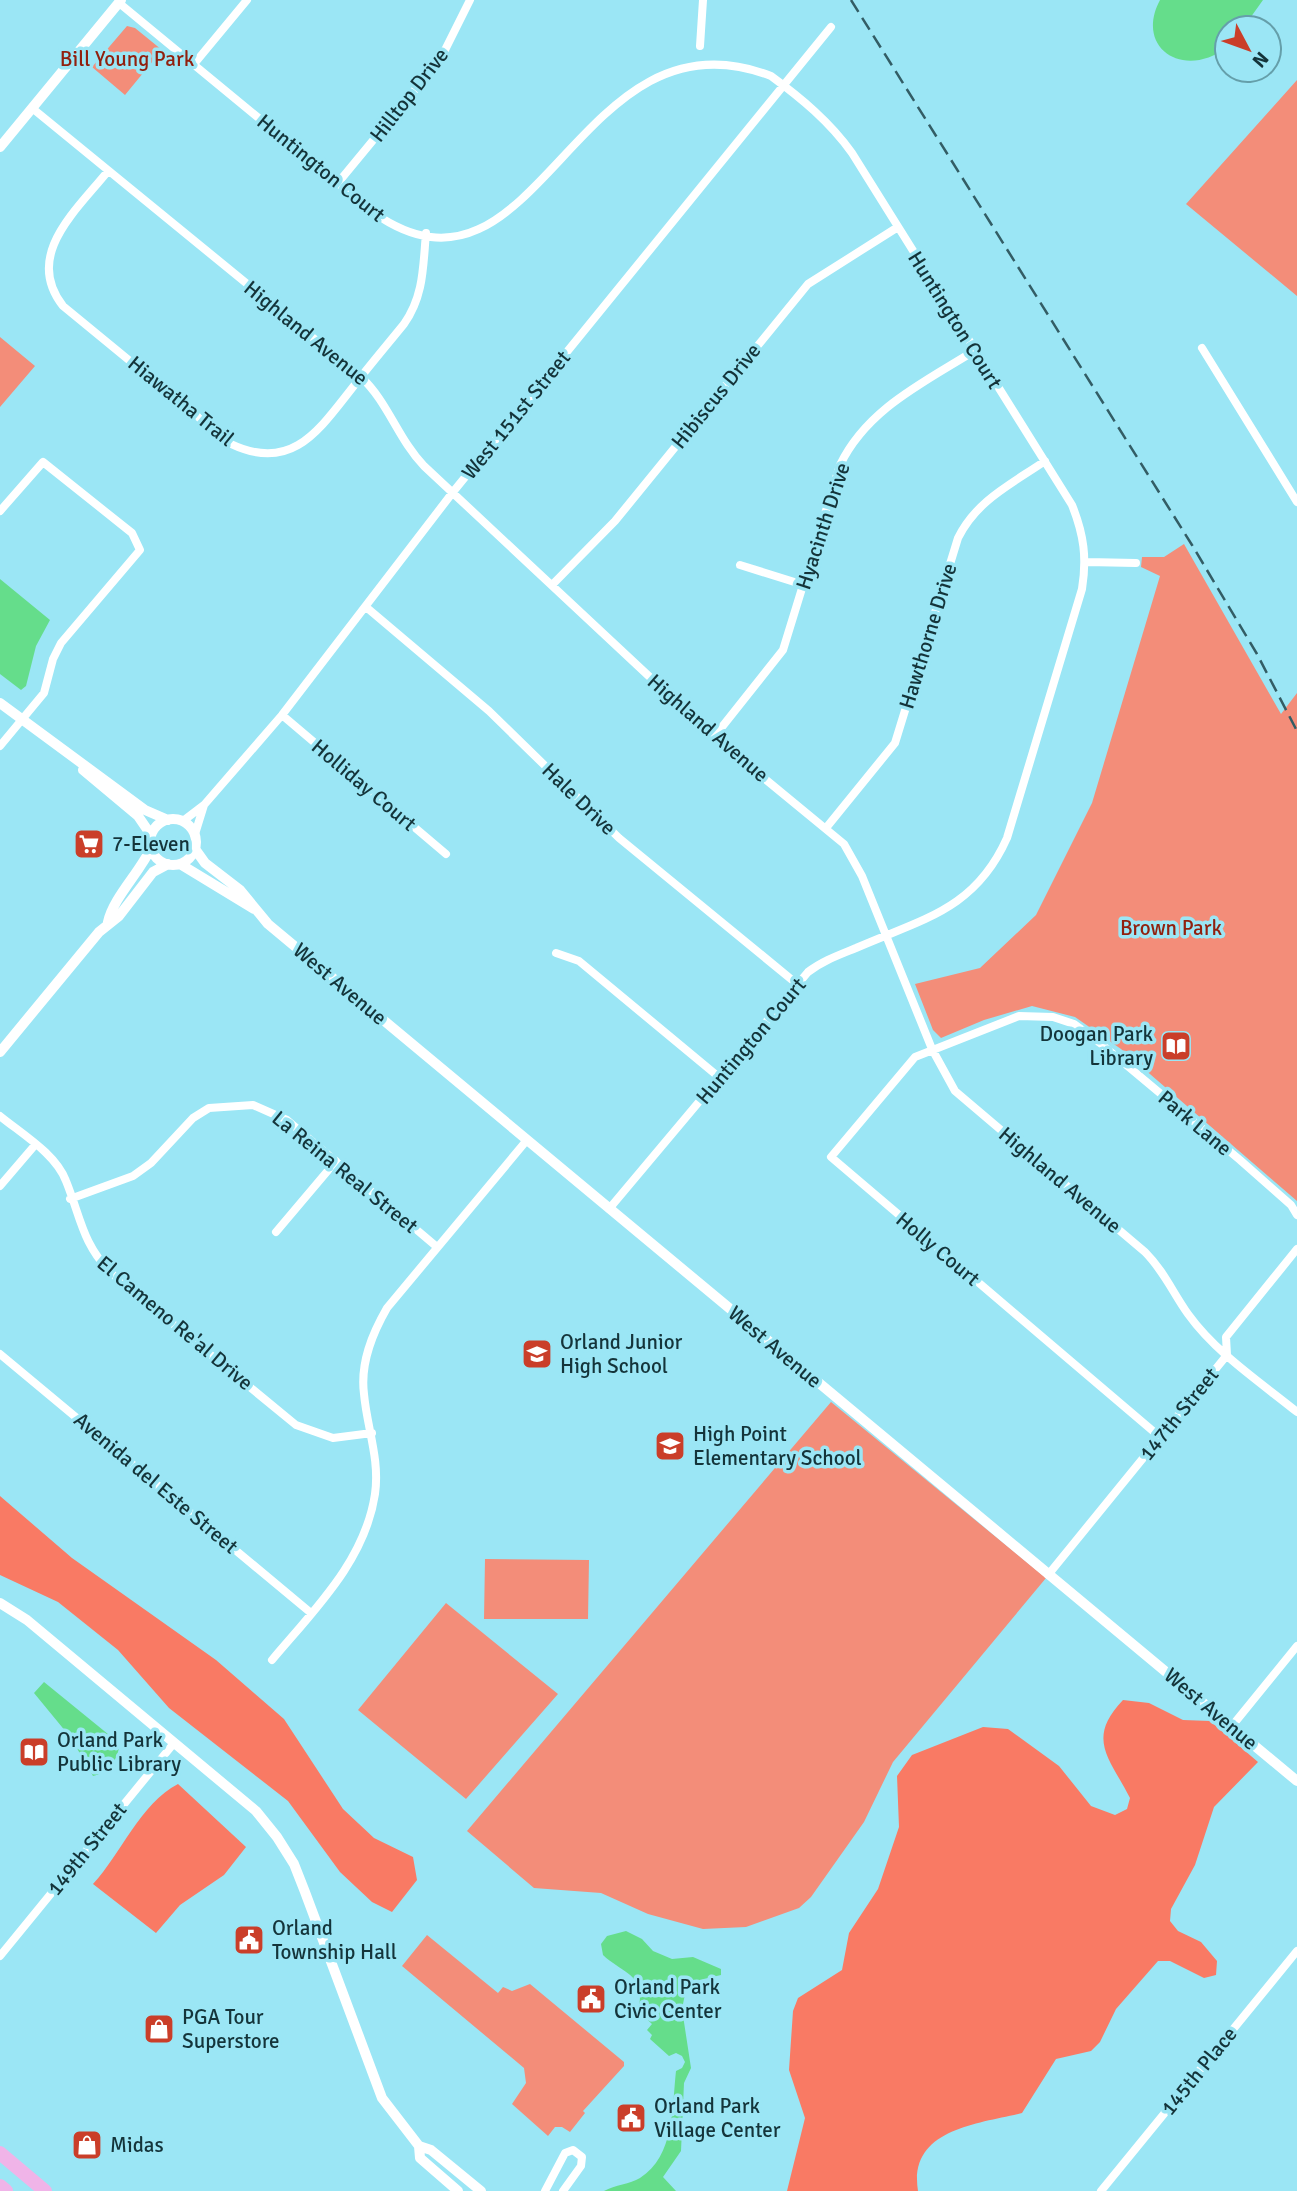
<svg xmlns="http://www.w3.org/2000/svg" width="1297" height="2191" font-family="Signika,sans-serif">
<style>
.green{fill:#f38d79}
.forest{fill:#f97a64}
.water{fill:#65dd8b}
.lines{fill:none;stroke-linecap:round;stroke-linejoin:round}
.minor{stroke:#fff;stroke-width:8}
.tertiary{stroke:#fff;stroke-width:10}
.trunk{stroke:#f0b4e8;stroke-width:14}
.rail{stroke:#335d65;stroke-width:2.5;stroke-dasharray:14 7;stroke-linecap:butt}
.labels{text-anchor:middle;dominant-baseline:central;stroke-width:7;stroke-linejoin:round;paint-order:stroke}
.park-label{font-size:21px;fill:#91200e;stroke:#9be6f5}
.street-label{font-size:21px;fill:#14343a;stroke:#9be6f5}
.poi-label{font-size:21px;fill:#14343a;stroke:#9be6f5;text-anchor:start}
</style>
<rect width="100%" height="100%" fill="#9be6f5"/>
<path class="green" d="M 127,26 L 135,28 L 162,50 L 125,95 L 92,67 Z
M 1297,80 L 1297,296 L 1186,204 Z
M 0,337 L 35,366 L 0,407 Z
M 1184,544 L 1281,714 L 1297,693 L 1297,1201 L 1121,1049 L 1075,1017 L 1032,1006 L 984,1020 L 941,1038 L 933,1030 L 915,984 L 980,968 L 1036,915 L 1092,803 L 1160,576 L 1141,567 L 1142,557 L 1164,557 Z
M 831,1402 L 1046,1578 L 893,1762 L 864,1822 L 811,1897 L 799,1908 L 746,1927 L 703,1929 L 648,1914 L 601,1893 L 534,1888 L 467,1831 Z
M 485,1559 L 589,1560 L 588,1619 L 484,1619 Z
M 446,1603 L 558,1694 L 466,1799 L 358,1710 Z
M 427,1935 L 498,1993 L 503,1987 L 512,1991 L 530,1984 L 624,2062 L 624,2066 L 583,2111 L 585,2113 L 570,2132 L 562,2127 L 555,2127 L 548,2136 L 512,2104 L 526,2083 L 524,2068 L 402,1966 Z"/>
<path class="forest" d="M 0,1496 L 72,1558 L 216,1660 L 284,1719 L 343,1809 L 374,1838 L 413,1857 L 417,1880 L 392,1912 L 372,1902 L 340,1872 L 288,1801 L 169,1708 L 118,1650 L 58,1602 L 0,1575 Z
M 1123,1700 L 1149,1703 L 1183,1720 L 1210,1721 L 1258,1762 L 1214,1807 L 1195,1865 L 1171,1909 L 1170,1921 L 1178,1931 L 1201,1942 L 1217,1961 L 1216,1975 L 1204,1978 L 1170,1961 L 1158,1961 L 1116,2009 L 1100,2042 L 1091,2051 L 1056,2059 L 1022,2113 C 977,2124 908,2129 918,2191 L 787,2191 L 805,2118 L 789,2070 L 793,2011 L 798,1998 L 842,1970 L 849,1933 L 878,1889 L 899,1827 L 897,1776 L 912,1755 L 983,1727 L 1008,1729 L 1059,1766 L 1091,1806 L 1115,1815 L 1127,1809 L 1130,1798 C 1109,1757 1086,1739 1123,1700 Z
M 178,1784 L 246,1847 L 224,1875 L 180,1905 L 156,1933 L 93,1884 C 121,1854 140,1804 178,1784 Z"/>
<path class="water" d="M 1160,0 L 1263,0 L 1243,28 L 1227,28 L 1227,47 C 1185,80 1134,49 1160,0 Z
M 0,579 L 50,620 L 36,646 L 26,686 L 21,690 L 0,674 Z
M 44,1682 L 114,1739 L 119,1748 C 115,1764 109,1772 93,1776 L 71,1738 L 34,1693 Z
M 626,1931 L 642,1939 L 653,1951 L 672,1959 L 693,1957 L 721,1969 L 721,1975 L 695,1981 L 686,1989 L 682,2009 L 691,2068 L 684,2083 L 681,2151 L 663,2177 L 676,2191 L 604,2191 C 615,2185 630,2184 640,2178 C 675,2156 672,2106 676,2071 L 682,2068 L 685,2062 L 682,2056 L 676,2053 L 669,2056 L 650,2039 L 652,2035 L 647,2030 L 652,2024 L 638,2011 C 647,1974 623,1974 603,1955 L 601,1944 L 607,1936 Z"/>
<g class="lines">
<path class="minor" d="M 119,3 L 374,213 C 539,328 575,0 771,76 C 801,98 830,122 852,153 L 1072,505 C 1084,535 1087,558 1082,589 L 1007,838 C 975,910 922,919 856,948 C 839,955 822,961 808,972 L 609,1209
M 700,46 L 703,0
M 194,64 L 247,0
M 32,108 L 361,377 C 388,402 398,439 424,466 L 714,737 L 844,844 L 862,876 L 932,1049 L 955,1091 L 1145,1252 C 1164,1271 1173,1293 1188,1314 C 1216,1353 1260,1382 1297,1412
M 108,171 C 77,210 23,255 63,306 L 231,444 C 292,473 319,430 353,387 C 369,366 387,345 404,324 C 424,296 423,266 426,233
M 337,184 L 441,58 L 470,0
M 1202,348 L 1297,502
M 0,511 L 43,462 L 132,533 L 140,550 L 61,643 L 53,659 L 44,693 L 0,746
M 1087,562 L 1136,563
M 740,565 L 804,585
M 552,585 L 615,521 L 808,284 L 898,227
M 366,607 L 489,711 L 619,838 L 797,984
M 282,715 L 446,854
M 714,737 L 783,650 L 840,465 C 867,409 923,383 974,351
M 183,821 L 204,805 L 282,715 L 453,492 L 831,27
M 826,828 L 895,743 L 958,538 C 977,500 1010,485 1045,461
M 195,834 L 204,805
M 556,953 L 579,961 L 720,1078
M 0,1116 C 22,1134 56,1154 66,1181 C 81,1218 82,1243 111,1273 L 296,1425 L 333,1438 L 372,1433
M 0,1186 L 35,1145
M 70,1199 L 133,1176 L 151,1163 L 193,1118 L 209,1108 L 253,1105 L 287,1120 L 437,1247
M 276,1232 L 336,1161
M 0,1354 L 311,1613
M 1160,1437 L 831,1157 L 915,1057 L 1019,1016 L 1053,1017 L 1074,1024 L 1100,1043 L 1240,1160 L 1291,1205 L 1297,1215
M 1048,1575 L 1227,1355 L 1226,1337 L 1297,1249
M 272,1660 C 314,1610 365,1561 375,1494 C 380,1459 367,1428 364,1394 C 360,1363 372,1334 387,1308 L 527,1140
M 1232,1726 L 1297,1646
M 0,1956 L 174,1743
M 545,2191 L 565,2153 L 573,2150 L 582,2157 L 581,2166 L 563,2191
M 1101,2191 L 1297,1951"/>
<path class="tertiary" d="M 0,147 L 121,0
M 0,703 L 145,810 L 168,820
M 83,770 L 138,816 L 151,835
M150 842a23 23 0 1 1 46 0a23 23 0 1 1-46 0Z
M 195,849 L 205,863 L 240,890 L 268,924 L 1297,1781
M 180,864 L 254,909
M 108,922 C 113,898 140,872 151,848
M 0,1052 L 99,932 L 119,916 L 153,872 L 168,864
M 0,1603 L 27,1620 L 256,1811 L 277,1837 L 294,1864 L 305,1892 L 382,2098 L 419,2146 L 431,2150 L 481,2191
M 419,2146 L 420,2158 L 458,2191"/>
<path class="trunk" d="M 0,2153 L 45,2191
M 0,2186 L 6,2191"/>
<path class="rail" d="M 851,0 L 1192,545 L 1257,654 L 1297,731"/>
</g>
<defs>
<g id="supermarket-square" transform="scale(1.575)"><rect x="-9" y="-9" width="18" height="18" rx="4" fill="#ca3e29" stroke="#9be6f5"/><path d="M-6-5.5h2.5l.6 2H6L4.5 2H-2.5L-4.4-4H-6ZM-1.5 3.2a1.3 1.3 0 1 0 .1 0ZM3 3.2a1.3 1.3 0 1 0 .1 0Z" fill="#fff"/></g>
<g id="library-square" transform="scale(1.575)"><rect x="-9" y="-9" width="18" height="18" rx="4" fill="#ca3e29" stroke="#9be6f5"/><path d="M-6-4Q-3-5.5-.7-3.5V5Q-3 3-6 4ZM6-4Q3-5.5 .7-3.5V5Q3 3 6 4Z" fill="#fff"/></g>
<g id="school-square" transform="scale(1.575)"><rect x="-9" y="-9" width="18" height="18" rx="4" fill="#ca3e29" stroke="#9be6f5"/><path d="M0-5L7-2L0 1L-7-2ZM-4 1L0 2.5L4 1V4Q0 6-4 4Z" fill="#fff"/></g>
<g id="civic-square" transform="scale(1.575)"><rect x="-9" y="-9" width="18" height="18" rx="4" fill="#ca3e29" stroke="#9be6f5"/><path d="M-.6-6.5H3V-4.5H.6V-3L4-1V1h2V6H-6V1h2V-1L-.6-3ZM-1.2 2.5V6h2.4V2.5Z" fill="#fff"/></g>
<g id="shop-square" transform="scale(1.575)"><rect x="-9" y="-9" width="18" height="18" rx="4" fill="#ca3e29" stroke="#9be6f5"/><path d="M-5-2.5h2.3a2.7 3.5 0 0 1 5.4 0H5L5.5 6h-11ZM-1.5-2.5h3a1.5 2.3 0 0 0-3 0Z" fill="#fff"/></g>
</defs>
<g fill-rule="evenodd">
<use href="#supermarket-square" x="89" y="844"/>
<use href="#library-square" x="1176" y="1046"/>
<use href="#school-square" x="537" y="1354"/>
<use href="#school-square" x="670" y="1446"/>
<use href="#library-square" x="34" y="1752"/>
<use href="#civic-square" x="249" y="1940"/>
<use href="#civic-square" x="591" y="1999"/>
<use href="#shop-square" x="159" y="2029"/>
<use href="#civic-square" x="631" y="2118"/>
<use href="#shop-square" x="87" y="2145"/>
</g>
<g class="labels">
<g class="park-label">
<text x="127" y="59">Bill Young Park</text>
<text x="1171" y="928">Brown Park</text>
</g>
<g class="street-label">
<text transform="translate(409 95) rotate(-52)">Hilltop Drive</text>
<text transform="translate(321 168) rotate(39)">Huntington Court</text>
<text transform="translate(955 320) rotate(58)">Huntington Court</text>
<text transform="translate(306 333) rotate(39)">Highland Avenue</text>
<text transform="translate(716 396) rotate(-51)">Hibiscus Drive</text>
<text transform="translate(181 401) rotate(39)">Hiawatha Trail</text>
<text transform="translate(516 415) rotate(-51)">West 151st Street</text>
<text transform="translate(823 526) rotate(-72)">Hyacinth Drive</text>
<text transform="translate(928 636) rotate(-73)">Hawthorne Drive</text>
<text transform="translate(708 728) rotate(41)">Highland Avenue</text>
<text transform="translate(364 785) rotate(40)">Holliday Court</text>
<text transform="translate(579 799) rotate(44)">Hale Drive</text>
<text transform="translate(340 984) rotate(40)">West Avenue</text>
<text transform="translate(751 1041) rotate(-50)">Huntington Court</text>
<text transform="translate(1195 1123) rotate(40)">Park Lane</text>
<text transform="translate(345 1172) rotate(39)">La Reina Real Street</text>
<text transform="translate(1060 1180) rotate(40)">Highland Avenue</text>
<text transform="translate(938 1249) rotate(40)">Holly Court</text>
<text transform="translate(175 1323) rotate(40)">El Cameno Re'al Drive</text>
<text transform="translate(775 1347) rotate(40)">West Avenue</text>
<text transform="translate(1179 1414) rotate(-51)">147th Street</text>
<text transform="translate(156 1483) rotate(40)">Avenida del Este Street</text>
<text transform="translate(1211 1709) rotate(40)">West Avenue</text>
<text transform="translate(87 1849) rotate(-51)">149th Street</text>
<text transform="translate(1199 2071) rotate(-51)">145th Place</text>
</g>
<g class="poi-label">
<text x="112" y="844">7-Eleven</text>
<text x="1153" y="1034" text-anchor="end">Doogan Park<tspan x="1153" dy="24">Library</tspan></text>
<text x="560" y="1342">Orland Junior<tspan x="560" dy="24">High School</tspan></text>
<text x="693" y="1434">High Point<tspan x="693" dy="24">Elementary School</tspan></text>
<text x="57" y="1740">Orland Park<tspan x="57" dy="24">Public Library</tspan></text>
<text x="272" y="1928">Orland<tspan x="272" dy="24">Township Hall</tspan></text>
<text x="614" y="1987">Orland Park<tspan x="614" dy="24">Civic Center</tspan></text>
<text x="182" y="2017">PGA Tour<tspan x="182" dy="24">Superstore</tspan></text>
<text x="654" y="2106">Orland Park<tspan x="654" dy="24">Village Center</tspan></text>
<text x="110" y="2145">Midas</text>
</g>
</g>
<g transform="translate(1248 49) rotate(131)"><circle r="33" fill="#9be6f5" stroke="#659faa" stroke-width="2"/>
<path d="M0-5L12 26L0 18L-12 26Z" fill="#ca3e29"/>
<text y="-10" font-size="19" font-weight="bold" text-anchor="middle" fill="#14343a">N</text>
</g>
</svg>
